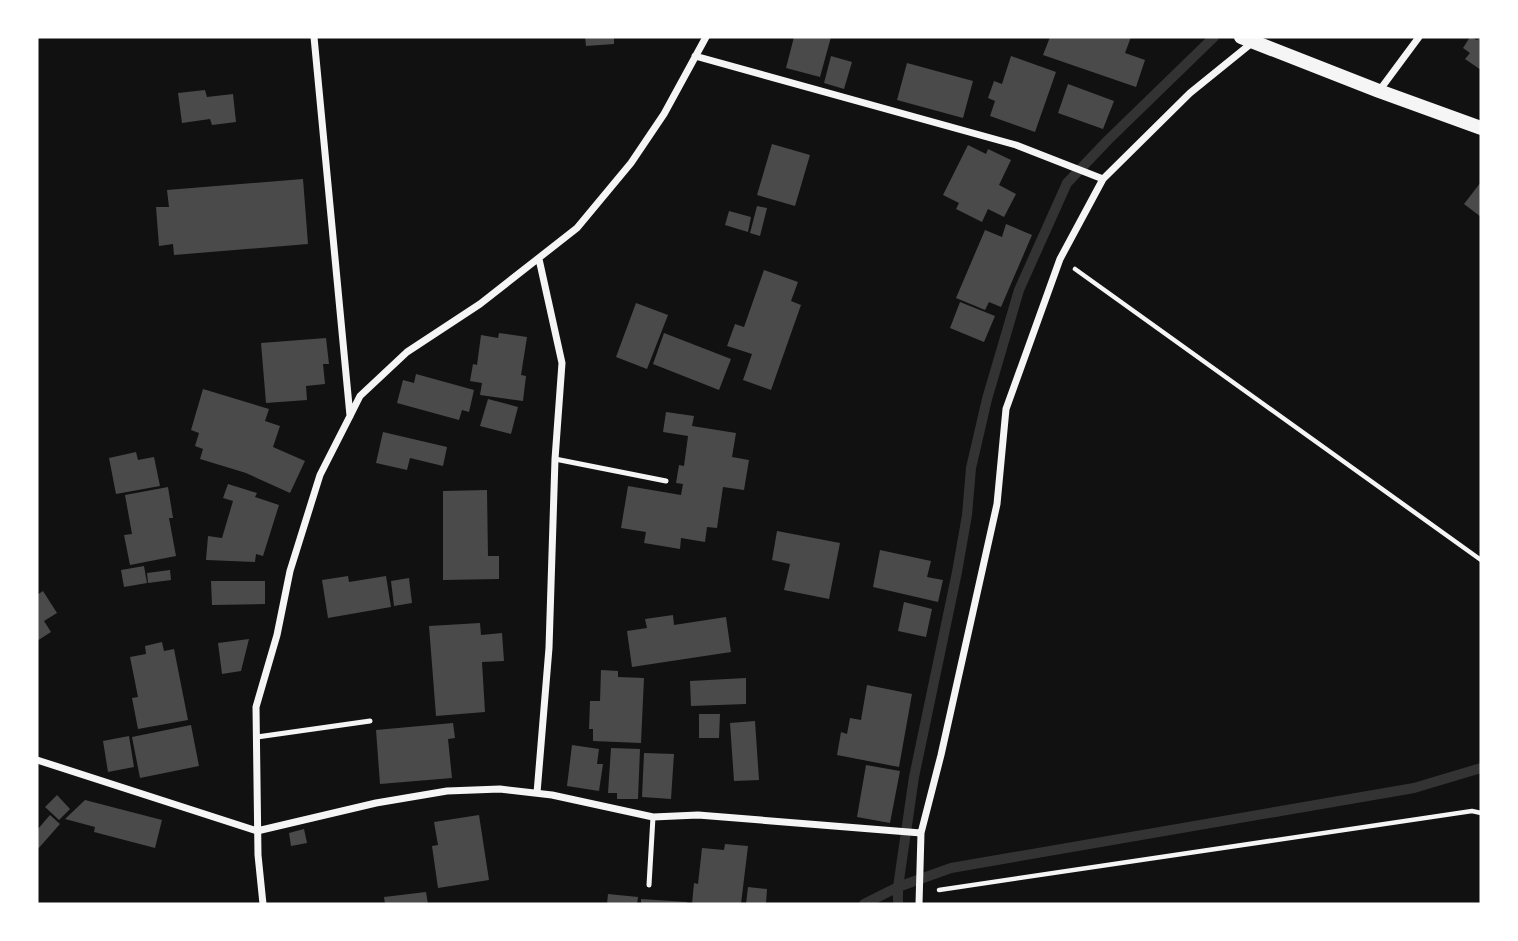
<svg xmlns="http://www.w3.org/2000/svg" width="1518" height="941" font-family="Lora,serif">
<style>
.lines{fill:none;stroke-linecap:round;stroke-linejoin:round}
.stream{stroke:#333;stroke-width:10}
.building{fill:#4a4a4a}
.path{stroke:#f5f5f5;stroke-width:4.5}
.service{stroke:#f5f5f5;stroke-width:5}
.minor{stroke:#f5f5f5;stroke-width:7}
.secondary{stroke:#f5f5f5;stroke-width:14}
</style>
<rect width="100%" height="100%" fill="#111"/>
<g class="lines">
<path class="stream" d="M 864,904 L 898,887 L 951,868 L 1414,788 L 1481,768
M 898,904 L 898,887 L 914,777 L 957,572 L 967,515 L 971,468 L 987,399 L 1019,290 L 1067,183 L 1108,140 L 1214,37"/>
</g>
<path class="building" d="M 585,37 L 614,37 L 614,44 L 586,46 Z
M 794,37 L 831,37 L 820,77 L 786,68 Z
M 1050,37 L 1131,37 L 1125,53 L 1145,60 L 1136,87 L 1043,55 Z
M 1470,37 L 1477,40 L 1481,37 L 1481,70 L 1465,59 L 1470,53 L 1463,48 Z
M 831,56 L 852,62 L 844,89 L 824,83 Z
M 1011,56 L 1056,72 L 1035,132 L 990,116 L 995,101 L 988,98 L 994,81 L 1002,84 Z
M 907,63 L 973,81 L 963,118 L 897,100 Z
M 1068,84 L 1114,101 L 1103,129 L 1058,113 Z
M 205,90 L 207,97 L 233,94 L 236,122 L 212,125 L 210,119 L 182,123 L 178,93 Z
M 772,144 L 810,155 L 795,206 L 757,195 Z
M 968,145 L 986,154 L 988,149 L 1011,160 L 999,185 L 1016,194 L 1004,217 L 988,209 L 982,222 L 956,209 L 959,203 L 943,195 Z
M 303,179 L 308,244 L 174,255 L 173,244 L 159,246 L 156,207 L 169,207 L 167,190 Z
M 1481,182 L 1481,217 L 1464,204 Z
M 757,206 L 767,208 L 760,236 L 750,233 Z
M 729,211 L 751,217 L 748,232 L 725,225 Z
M 1006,224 L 1032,235 L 1001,307 L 989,302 L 985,310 L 956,298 L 985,230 L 1002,237 Z
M 764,270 L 798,282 L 791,301 L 801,305 L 771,390 L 743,380 L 752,354 L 727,346 L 735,324 L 744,327 Z
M 960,302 L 995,316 L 984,342 L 950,328 Z
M 636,303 L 668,315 L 647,369 L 616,357 Z
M 499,333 L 527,337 L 521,375 L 526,376 L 523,401 L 480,395 L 482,383 L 470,381 L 473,364 L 477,365 L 481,335 L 498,338 Z
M 664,333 L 731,359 L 719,390 L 653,364 Z
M 326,338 L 329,364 L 323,364 L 325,384 L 306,386 L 307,400 L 266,403 L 261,343 Z
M 416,374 L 474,390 L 469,412 L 462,410 L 459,420 L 397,403 L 403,380 L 414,383 Z
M 203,389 L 269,409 L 265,421 L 280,426 L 273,447 L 305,461 L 290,493 L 246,473 L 200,459 L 203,449 L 195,446 L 199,433 L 191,430 Z
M 488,399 L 518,407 L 511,434 L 480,426 Z
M 666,412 L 694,416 L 692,426 L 736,433 L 732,457 L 749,460 L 744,490 L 723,487 L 717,528 L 707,527 L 705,542 L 681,538 L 680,549 L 644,543 L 646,532 L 621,528 L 628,486 L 681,495 L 683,484 L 676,483 L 679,465 L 684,466 L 688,436 L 663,432 Z
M 383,432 L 447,447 L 443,466 L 410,458 L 407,470 L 376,463 Z
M 136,452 L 138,460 L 154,457 L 160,486 L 116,494 L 109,458 Z
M 228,484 L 257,493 L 255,497 L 279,505 L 263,556 L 256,554 L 255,562 L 206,560 L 208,536 L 222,538 L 233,501 L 223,498 Z
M 168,487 L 173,518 L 169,518 L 176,556 L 130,565 L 124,535 L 132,534 L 125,495 Z
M 487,490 L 488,556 L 499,556 L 499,579 L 443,580 L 443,491 Z
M 777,531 L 840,543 L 829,599 L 784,590 L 790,564 L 772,560 Z
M 880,550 L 931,561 L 927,577 L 943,580 L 938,602 L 873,587 Z
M 144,566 L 147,583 L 124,587 L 121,570 Z
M 170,570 L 171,580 L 148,583 L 147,573 Z
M 348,576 L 349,582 L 386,576 L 391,607 L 328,618 L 322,580 Z
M 409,578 L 412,603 L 394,606 L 391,581 Z
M 211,581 L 265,581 L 265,604 L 212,605 Z
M 43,591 L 57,613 L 44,621 L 51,632 L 37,641 L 37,595 Z
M 904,602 L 932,609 L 926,637 L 898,631 Z
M 673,615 L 674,625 L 726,617 L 731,652 L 632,667 L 627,631 L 647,628 L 645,619 Z
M 480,623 L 481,635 L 502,633 L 504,661 L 482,662 L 485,712 L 436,716 L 429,626 Z
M 249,639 L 241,671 L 222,674 L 218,643 Z
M 162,642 L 164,651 L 174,649 L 188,720 L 138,729 L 132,698 L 138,697 L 130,657 L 146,654 L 145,646 Z
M 601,670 L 618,671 L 618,677 L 644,678 L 641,743 L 593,741 L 593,729 L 589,729 L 590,701 L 600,701 Z
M 746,678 L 746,704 L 691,706 L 690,681 Z
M 867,685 L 912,694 L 899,767 L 837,755 L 841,732 L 847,734 L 850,718 L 861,720 Z
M 699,714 L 720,714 L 719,738 L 699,738 Z
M 755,721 L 759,780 L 734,781 L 730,723 Z
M 453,723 L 455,738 L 448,739 L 452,778 L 380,784 L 376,730 Z
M 191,725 L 199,766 L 140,778 L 132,737 Z
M 129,736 L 134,767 L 108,772 L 103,741 Z
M 572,745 L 599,749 L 597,764 L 603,764 L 599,791 L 567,786 Z
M 611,748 L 640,749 L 638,799 L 617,799 L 617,793 L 608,793 Z
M 644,753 L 674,754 L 671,799 L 642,797 Z
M 866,765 L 900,771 L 890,823 L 857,817 Z
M 57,795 L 70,809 L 59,820 L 45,807 Z
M 85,800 L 162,820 L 155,848 L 94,832 L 95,827 L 65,819 Z
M 50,815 L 60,824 L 37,850 L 37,830 Z
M 479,815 L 489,880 L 438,888 L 432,846 L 438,845 L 434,822 Z
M 304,829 L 307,843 L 291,846 L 289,833 Z
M 725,844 L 748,846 L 741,904 L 692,904 L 694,883 L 698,884 L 702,848 L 724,850 Z
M 748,887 L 767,889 L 766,904 L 746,904 Z
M 426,892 L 428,904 L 385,904 L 384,897 Z
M 608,894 L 638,897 L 637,904 L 607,904 Z
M 641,899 L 687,902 L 687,904 L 641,904 Z"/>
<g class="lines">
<path class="path" d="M 1075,269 L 1481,560
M 939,890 L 1472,811 L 1481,813"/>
<path class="service" d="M 555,459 L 666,481
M 257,737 L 370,721
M 649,885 L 653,817"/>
<path class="minor" d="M 314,37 L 350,416
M 695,56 L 1016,145 L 1103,179
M 1379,91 L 1419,37
M 37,760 L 257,831 L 376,803 L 447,791 L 500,789 L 552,795 L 653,817 L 698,815 L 921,833
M 537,793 L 549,648 L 555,459 L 562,363 L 539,259
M 263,904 L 258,855 L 256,707 L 277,635 L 290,571 L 320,475 L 350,416 L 360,396 L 407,352 L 480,304 L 577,228 L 631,163 L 664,114 L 706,37
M 919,904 L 921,833 L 941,755 L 997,504 L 1006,409 L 1060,259 L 1103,179 L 1190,93 L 1253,42"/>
<path class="secondary" d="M 1241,37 L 1379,91 L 1481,128"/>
</g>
<rect width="1518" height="941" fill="none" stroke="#ffffff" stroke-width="77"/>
</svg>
